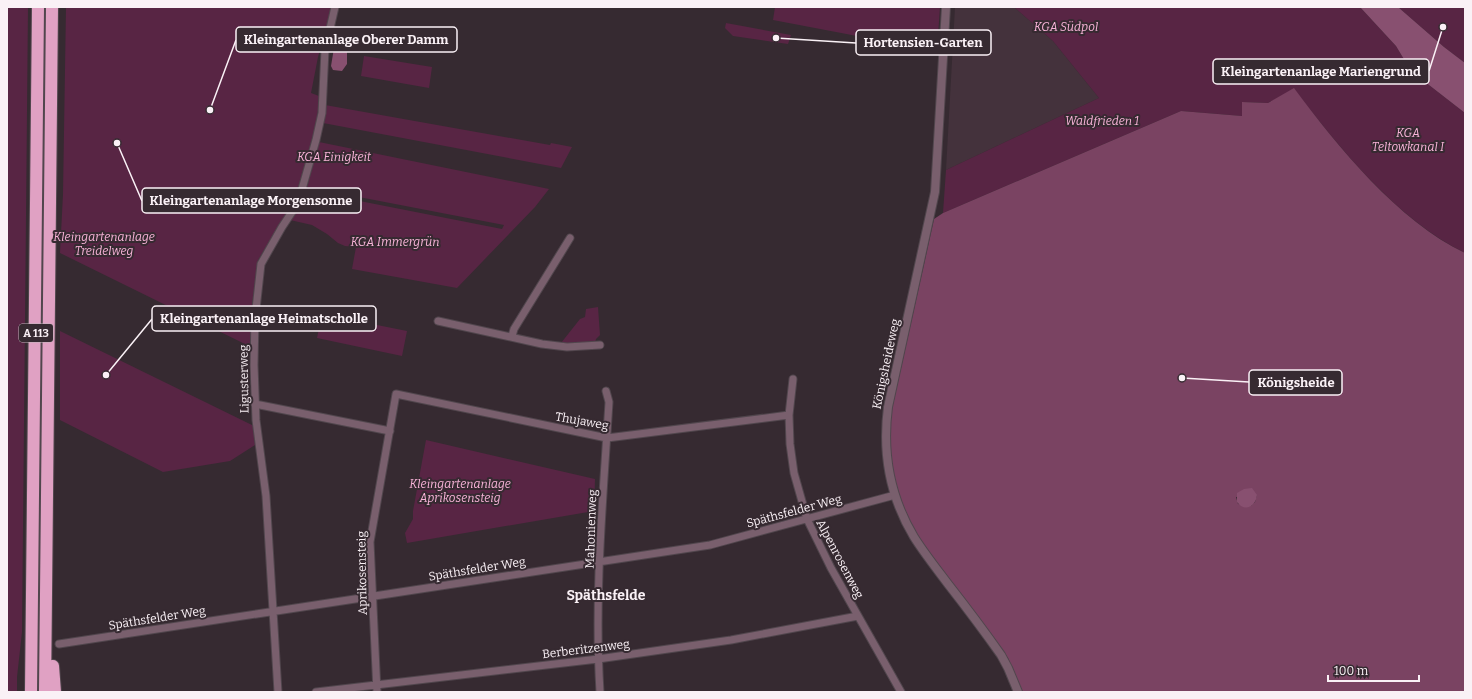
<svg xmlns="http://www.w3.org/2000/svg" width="1472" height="699" font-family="Bitter,serif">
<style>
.built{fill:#44323c}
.green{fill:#582544}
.forest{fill:#7a4362;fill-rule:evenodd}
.water{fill:#885070}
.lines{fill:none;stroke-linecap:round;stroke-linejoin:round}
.minor-casing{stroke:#51464d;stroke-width:9}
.tertiary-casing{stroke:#51464d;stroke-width:10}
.motorway-casing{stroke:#51464d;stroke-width:14}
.minor{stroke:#795f6d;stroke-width:7}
.tertiary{stroke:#795f6d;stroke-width:8}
.motorway{stroke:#e0a1c3;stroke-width:12}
.labels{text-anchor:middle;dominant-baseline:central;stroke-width:4;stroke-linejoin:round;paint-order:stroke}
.shield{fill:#362a31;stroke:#bfb5bb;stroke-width:1}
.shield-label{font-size:11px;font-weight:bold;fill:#faf1f6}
.park-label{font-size:12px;font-style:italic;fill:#f9b4d9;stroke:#362a31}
.street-label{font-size:12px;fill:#faf1f6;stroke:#362a31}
.quarter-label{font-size:14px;font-weight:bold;fill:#faf1f6;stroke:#362a31}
.leader{fill:none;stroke:#faf1f6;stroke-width:1.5}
.callout-dot{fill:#faf1f6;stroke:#362a31;stroke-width:1.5}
.callout{fill:#362a31;stroke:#faf1f6;stroke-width:1.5}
.callout-label{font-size:13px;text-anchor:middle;font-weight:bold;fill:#faf1f6}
</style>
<rect width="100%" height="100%" fill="#362a31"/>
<path class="built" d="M 955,7 L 1014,7 L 1053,41 L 1099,98 L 946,170 Z"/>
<path class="green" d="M 7,7 L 28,7 L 22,632 L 17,677 L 17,692 L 7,692 Z
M 66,7 L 332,7 L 318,57 L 311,93 L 319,96 L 317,124 L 297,192 L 293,203 L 258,260 L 251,313 L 251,347 L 60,253 L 63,194 Z
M 775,7 L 940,7 L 938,36 L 928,40 L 920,48 L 773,20 Z
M 1014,7 L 1360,7 L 1396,46 L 1411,71 L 1465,113 L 1465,253 C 1397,220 1339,147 1294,89 L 1268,103 L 1242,102 L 1242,116 L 1181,111 L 943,213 L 946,170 L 1099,98 L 1053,41 Z
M 1398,7 L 1465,7 L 1465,63 L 1444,47 Z
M 726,23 L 791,35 L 788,44 L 733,36 L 725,28 Z
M 364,56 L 432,67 L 429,88 L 361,76 Z
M 325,105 L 550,145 L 551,143 L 572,147 L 561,168 L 323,123 Z
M 319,142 L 549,189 L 535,207 L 457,288 L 352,269 L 356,247 L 345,246 L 338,243 L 327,234 L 312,225 L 290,220 L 301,203 L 306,192 L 319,194 L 319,193 L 502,229 L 504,225 L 307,187 Z
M 598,307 L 600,335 L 596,339 L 595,343 L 567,344 L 561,343 L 580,319 L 585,317 L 586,309 Z
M 322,314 L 407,331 L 402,356 L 317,338 Z
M 60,331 L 254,426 L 255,445 L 230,461 L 163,472 L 60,420 Z
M 426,440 L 595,479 L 594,511 L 407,543 L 405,533 L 413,519 L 413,511 Z"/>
<path class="forest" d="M 1294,88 C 1338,147 1398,221 1465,253 L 1465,692 L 1022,692 L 1008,658 L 919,538 L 908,519 L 900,500 L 891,467 L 890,455 L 890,418 L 934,219 L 943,213 L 1181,111 L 1242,116 L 1242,102 L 1268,103 ZM 1257,495 L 1255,502 L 1251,506 L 1238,504 L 1236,497 Z"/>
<path class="water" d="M 1360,7 L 1398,7 L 1444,47 L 1465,63 L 1465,113 L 1411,71 L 1396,46 Z
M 338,45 L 346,48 L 347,50 L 347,64 L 342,71 L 333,70 L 331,66 L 334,48 Z
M 1252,488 L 1257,495 C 1256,506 1245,513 1237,502 L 1237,493 L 1244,489 Z"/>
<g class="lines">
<g class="minor-casing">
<path id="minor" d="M 438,321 L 542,344 L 567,347 L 600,345
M 512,336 L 514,329 L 570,238
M 793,379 L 789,415 L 790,444 L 794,473 L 807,519 L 831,568 L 901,692
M 255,404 L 390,431
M 59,644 L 710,545 L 895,495
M 278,692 L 266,496 L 256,420 L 254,365 L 255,318 L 261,264 L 282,227 L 298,203 L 316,140 L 322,113 L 325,50 L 335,7
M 316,692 L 598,659 L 731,640 L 858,616
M 377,692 L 370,542 L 396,394 L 607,438 L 789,415
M 600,692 C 594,595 603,498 609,402 L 606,391"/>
</g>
<g class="tertiary-casing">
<path id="tertiary" d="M 946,7 L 935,192 L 888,407 C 882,453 890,497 914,537 C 924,553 936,568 948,584 C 966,607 984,631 1001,655 L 1008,668 L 1018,692"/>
</g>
<g class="motorway-casing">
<path id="motorway" d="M 53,666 L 55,692
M 31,692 L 38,7
M 45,692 L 52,7"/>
</g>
<use href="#minor" class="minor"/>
<use href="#tertiary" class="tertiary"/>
<use href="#motorway" class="motorway"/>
</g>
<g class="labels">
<rect class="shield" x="19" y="324" width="34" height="18" rx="3"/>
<g class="shield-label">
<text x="36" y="333">A 113</text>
</g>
<g class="park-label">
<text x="1066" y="27">KGA Südpol</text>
<text x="1102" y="121">Waldfrieden 1</text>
<text x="1408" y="133">KGA<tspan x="1408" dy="14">Teltowkanal I</tspan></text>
<text x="334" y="157">KGA Einigkeit</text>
<text x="104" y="237">Kleingartenanlage<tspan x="104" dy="14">Treidelweg</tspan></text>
<text x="395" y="242">KGA Immergrün</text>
<text x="460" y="484">Kleingartenanlage<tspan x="460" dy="14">Aprikosensteig</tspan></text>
</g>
<g class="street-label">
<text transform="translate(886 364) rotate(-78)">Königsheideweg</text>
<text transform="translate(244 379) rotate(-91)">Ligusterweg</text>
<text transform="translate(582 421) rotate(10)">Thujaweg</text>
<text transform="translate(794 511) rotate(-15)">Späthsfelder Weg</text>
<text transform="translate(591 529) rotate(-88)">Mahonienweg</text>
<text transform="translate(840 559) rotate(62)">Alpenrosenweg</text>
<text transform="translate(477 569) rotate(-9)">Späthsfelder Weg</text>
<text transform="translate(362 573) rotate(-91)">Aprikosensteig</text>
<text transform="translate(157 618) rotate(-9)">Späthsfelder Weg</text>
<text transform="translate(586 649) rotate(-7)">Berberitzenweg</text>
</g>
<g class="quarter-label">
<text x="606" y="595">Späthsfelde</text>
</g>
</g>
<path class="leader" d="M210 110L236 40M776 38L856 43M1443 27L1429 71M117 143L142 201M106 375L152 319M1182 378L1249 382"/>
<g class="callout-dot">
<circle cx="210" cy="110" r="4"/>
<circle cx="776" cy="38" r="4"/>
<circle cx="1443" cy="27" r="4"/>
<circle cx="117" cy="143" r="4"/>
<circle cx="106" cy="375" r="4"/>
<circle cx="1182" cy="378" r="4"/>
</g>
<g class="callout">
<rect x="236" y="27" width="221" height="25" rx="4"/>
<rect x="856" y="30" width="135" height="25" rx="4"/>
<rect x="1213" y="59" width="216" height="25" rx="4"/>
<rect x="142" y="188" width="219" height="25" rx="4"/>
<rect x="152" y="306" width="224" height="25" rx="4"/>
<rect x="1249" y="370" width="93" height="25" rx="4"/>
</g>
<g class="callout-label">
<text x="346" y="44">Kleingartenanlage Oberer Damm</text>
<text x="923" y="47">Hortensien-Garten</text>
<text x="1321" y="76">Kleingartenanlage Mariengrund</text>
<text x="251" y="205">Kleingartenanlage Morgensonne</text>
<text x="264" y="323">Kleingartenanlage Heimatscholle</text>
<text x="1296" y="387">Königsheide</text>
</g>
<rect width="1472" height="699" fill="none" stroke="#faf1f6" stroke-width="16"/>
<path d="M1328 675v6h91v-6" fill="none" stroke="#faf1f6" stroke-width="2"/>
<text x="1334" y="675" font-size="12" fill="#faf1f6" stroke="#362a31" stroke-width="3" paint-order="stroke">100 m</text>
</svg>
